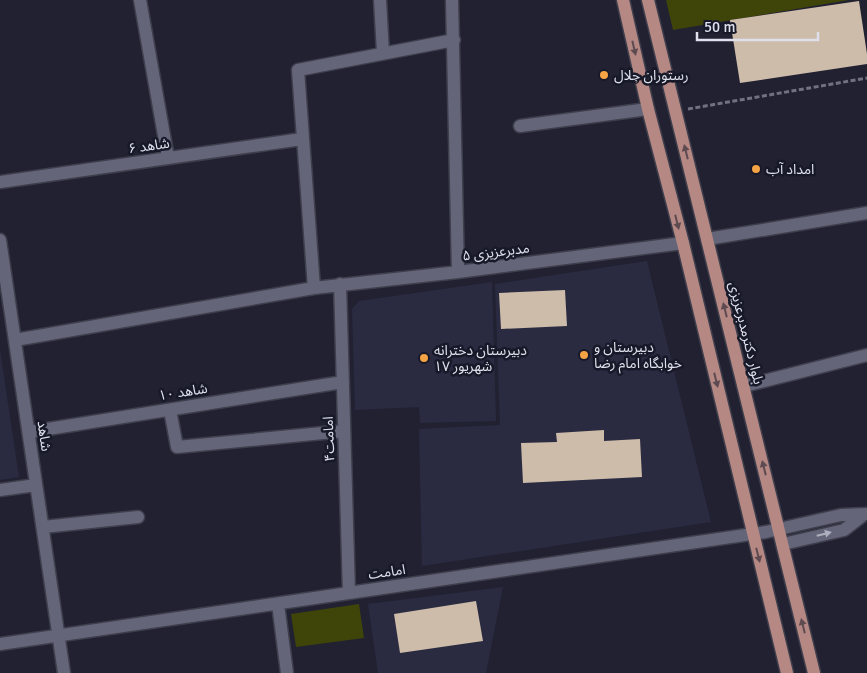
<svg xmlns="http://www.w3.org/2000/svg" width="867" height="673" font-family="Signika,'Noto Sans Arabic',sans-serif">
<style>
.built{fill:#2a2b41}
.green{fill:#3f4409}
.building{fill:#cdbcaa}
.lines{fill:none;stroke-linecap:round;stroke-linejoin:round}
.minor-casing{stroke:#3e3e4c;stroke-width:15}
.major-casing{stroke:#3e3e4c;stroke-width:15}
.path{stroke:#717180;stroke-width:3;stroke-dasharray:5 2.5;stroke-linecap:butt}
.minor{stroke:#646579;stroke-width:12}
.major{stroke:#b58883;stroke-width:12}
.oneway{fill:#5e4a51}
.oneway2{fill:#aeafbe}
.poi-dot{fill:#f5a345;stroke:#171828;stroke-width:2}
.labels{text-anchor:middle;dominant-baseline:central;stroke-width:5;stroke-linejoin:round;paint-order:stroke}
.poi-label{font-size:14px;fill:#dfe0ec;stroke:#171828;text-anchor:start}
.street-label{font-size:14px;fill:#dfe0ec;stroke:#171828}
</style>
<rect width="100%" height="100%" fill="#212132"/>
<path class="built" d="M 647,261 L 711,522 L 422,566 L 419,429 L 500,425 L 495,284 Z
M 492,282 L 496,421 L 420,423 L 419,407 L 355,410 L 352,309 L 359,301 Z
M 0,350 L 19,477 L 0,480 Z
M 503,587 L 486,673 L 378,673 L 368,604 Z"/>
<path class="green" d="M 666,0 L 849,0 L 673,30 Z
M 359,604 L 364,638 L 296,647 L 291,614 Z"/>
<path class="building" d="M 859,1 L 867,54 L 867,64 L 740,83 L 730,20 Z
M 565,290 L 567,326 L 501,329 L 499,293 Z
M 604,430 L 604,441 L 640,439 L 642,477 L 523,483 L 521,443 L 557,442 L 556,433 Z
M 476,601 L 483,641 L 400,653 L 394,614 Z"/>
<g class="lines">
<g class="minor-casing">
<path id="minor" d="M 140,0 L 168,158
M 380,0 L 383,53
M 452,0 L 458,272
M 520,126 L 648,109
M 0,182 L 302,139
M 707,239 L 867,213
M 0,240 L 64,673
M 340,284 L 349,593
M 314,288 L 298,70 L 454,40
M 15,340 L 314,288 L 458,272 L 683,243
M 744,386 L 867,355
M 170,410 L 177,447 L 344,431
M 29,432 L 343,382
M 0,490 L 36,485
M 43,527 L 138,517
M 783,544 L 844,530 L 862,516
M 278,604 L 287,673
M 0,644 L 766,532 L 841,515 L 867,514"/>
</g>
<g class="major-casing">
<path id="major" d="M 623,0 L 648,109 L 683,243 L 787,673
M 648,0 L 814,673"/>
</g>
<path class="path" d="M 688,109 L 867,78"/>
<use href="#minor" class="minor"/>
<use href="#major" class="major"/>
</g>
<defs><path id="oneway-solid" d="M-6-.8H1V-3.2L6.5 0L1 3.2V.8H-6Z" transform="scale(1.25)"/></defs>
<g class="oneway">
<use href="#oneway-solid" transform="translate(634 48) rotate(77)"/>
<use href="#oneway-solid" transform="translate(686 152) rotate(-104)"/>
<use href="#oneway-solid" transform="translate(677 222) rotate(76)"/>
<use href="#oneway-solid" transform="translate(725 310) rotate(-104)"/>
<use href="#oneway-solid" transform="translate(716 380) rotate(76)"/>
<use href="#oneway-solid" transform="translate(764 468) rotate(-104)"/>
<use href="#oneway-solid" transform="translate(758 555) rotate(76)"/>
<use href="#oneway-solid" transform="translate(803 626) rotate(-104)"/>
</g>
<use class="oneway2" href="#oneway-solid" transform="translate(824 534) rotate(-14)"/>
<g class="poi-dot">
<circle cx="604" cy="75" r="5"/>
<circle cx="756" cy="169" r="5"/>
<circle cx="584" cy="355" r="5"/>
<circle cx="424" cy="358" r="5"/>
</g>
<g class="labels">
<g class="poi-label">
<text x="614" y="75">رستوران جلال</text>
<text x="766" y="169">امداد آب</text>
<text x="594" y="347">دبیرستان و<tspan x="594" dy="16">خوابگاه امام رضا</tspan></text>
<text x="434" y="350">دبیرستان دخترانه<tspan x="434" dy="16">۱۷ شهریور</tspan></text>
</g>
<g class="street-label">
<text transform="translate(149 146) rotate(-8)">شاهد ۶</text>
<text transform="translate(496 252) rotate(-7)">مدبرعزیزی ۵</text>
<text transform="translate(746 333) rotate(76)">بلوار دکترمدبرعزیزی</text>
<text transform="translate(183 392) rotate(-9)">شاهد ۱۰</text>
<text transform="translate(44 436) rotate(82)">شاهد</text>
<text transform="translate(329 439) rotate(-92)">امامت۴</text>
<text transform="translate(387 572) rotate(-8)">امامت</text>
</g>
</g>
<path d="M697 32v8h121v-8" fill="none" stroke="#dfe0ec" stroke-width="2.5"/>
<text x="704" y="32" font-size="15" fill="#dfe0ec" stroke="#171828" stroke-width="4" paint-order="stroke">50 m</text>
</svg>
